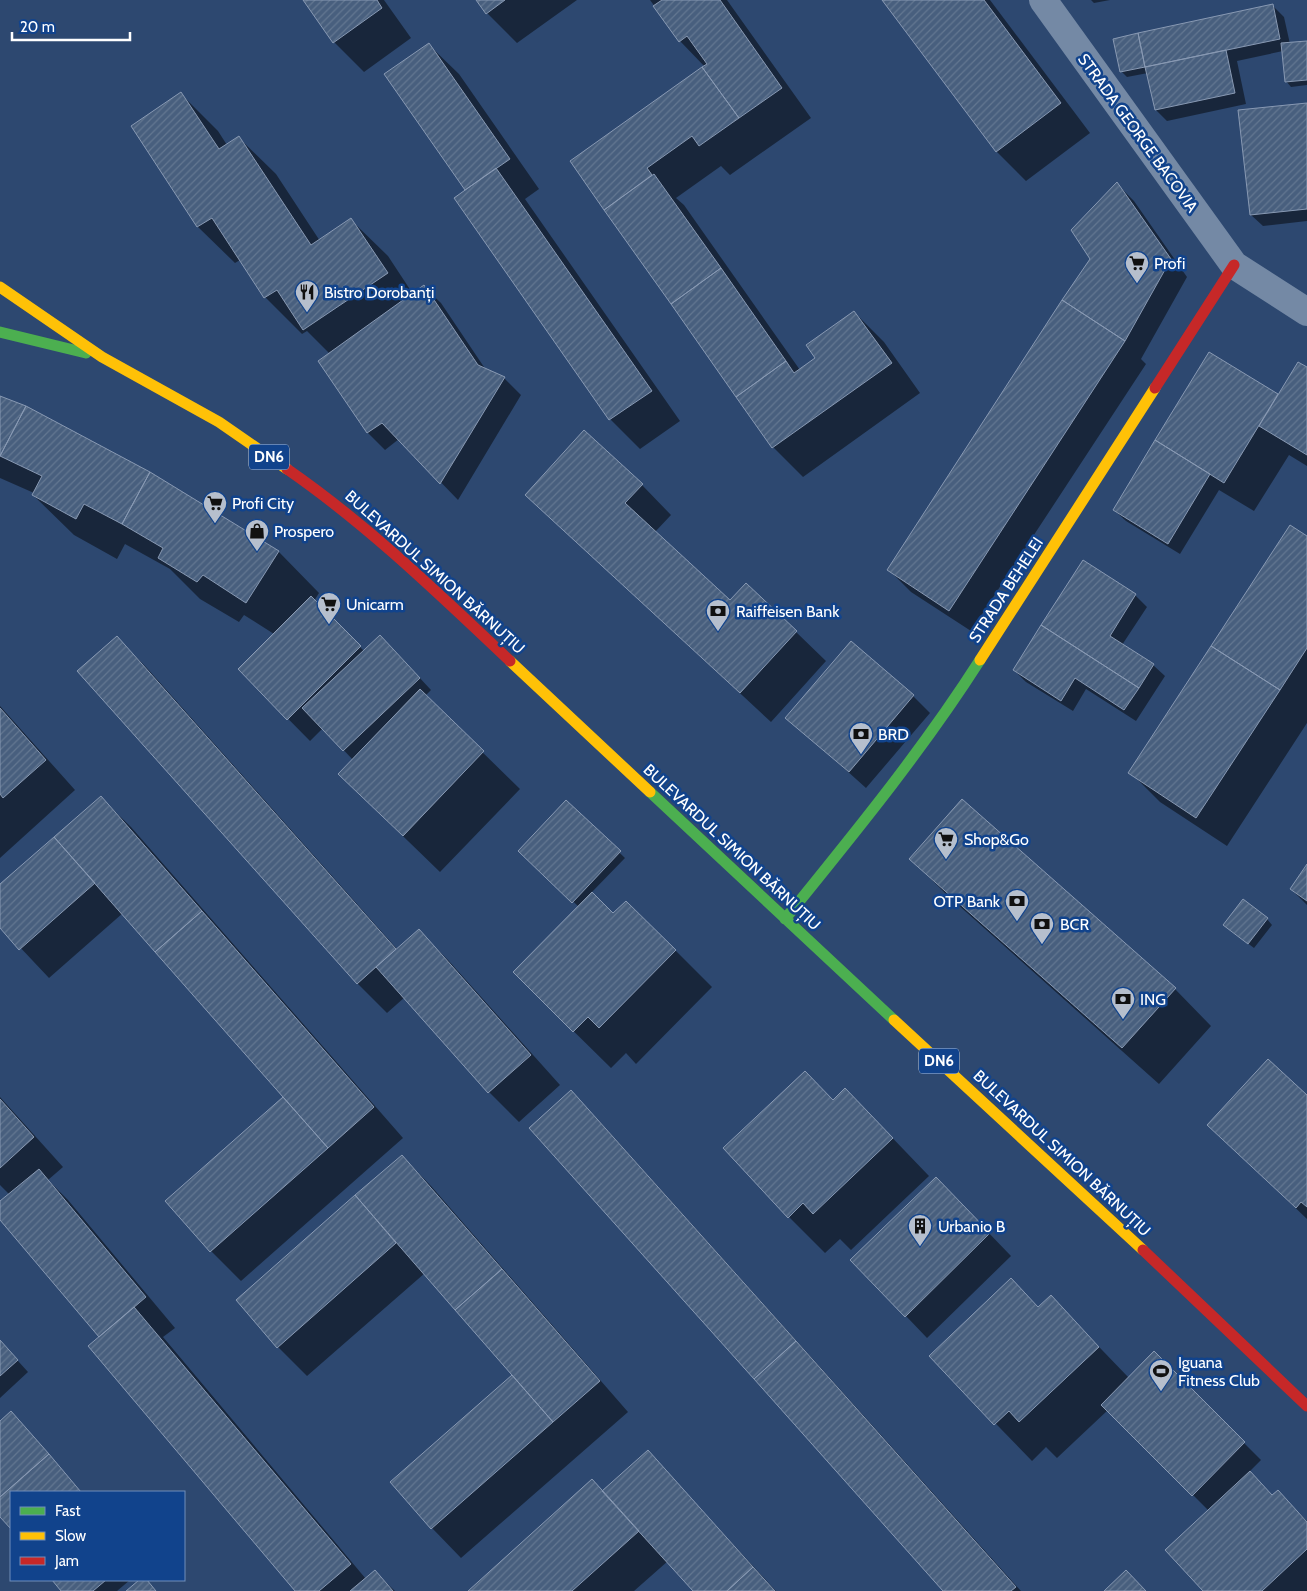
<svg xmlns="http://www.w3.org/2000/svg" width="1307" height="1591" font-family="Cabin,sans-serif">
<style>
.shadow{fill:#0007}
.building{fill:url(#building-hatch);stroke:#8899b3}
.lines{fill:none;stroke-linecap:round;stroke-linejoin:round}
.street{stroke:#7489a5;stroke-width:28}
.fast{stroke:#4caf50;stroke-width:11}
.slow{stroke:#ffc107;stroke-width:11}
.jam{stroke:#c62828;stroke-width:11}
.labels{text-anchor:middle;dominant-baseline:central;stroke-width:5;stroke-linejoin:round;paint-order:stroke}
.shield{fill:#11438c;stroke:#b8c7dc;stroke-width:1}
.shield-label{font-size:15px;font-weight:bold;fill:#fff}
.street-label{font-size:16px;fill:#fff;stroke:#11438c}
.poi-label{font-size:16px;fill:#fff;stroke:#11438c;text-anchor:start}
</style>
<defs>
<pattern id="building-hatch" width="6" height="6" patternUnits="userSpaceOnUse" patternTransform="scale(1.25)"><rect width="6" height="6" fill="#485f7e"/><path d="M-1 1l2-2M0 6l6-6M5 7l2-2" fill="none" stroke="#637791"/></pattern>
</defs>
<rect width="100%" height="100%" fill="#2d4870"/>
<path class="shadow" d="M 305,0 L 384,0 L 411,38 L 364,72 L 334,42 Z
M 478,0 L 577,0 L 517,43 L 487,13 Z
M 650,0 L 727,0 L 811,118 L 730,175 L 721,166 L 676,198 L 684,205 L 800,370 L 817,358 L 854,312 L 884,342 L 920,393 L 803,477 L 773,447 L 572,161 L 705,67 L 680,41 Z
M 883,0 L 990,0 L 1090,133 L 1026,181 L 997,152 Z
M 1091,0 L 1110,0 L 1094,3 Z
M 1273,6 L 1284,17 L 1290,44 L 1307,42 L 1307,85 L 1291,87 L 1286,81 L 1283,51 L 1237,61 L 1246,104 L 1167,121 L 1156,110 L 1148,73 L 1127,77 L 1122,72 L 1114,40 Z
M 429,45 L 459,74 L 539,189 L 525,199 L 680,421 L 640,449 L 610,419 L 455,199 L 467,191 L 386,75 Z
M 181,94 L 218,131 L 227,145 L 239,138 L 276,174 L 320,241 L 351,220 L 388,256 L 413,294 L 424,287 L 441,303 L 486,370 L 504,378 L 521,395 L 458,500 L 399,439 L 385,450 L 368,433 L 320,361 L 330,354 L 307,331 L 302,334 L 265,297 L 240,260 L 235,263 L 198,227 L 132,126 Z
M 1307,104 L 1307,221 L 1263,226 L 1251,215 Z
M 1117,184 L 1134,201 L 1187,277 L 1141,359 L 1146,364 L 971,631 L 911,592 L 889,570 L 1091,259 Z
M 1209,354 L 1279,395 L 1307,369 L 1307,466 L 1289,455 L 1254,511 L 1219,490 L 1180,554 L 1126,521 L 1114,510 Z
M 0,397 L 149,473 L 279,552 L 319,593 L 314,601 L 365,652 L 392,648 L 431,690 L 425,696 L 520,789 L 440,872 L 377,811 L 353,760 L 323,728 L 310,741 L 239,669 L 274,634 L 244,615 L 239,622 L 200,599 L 170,569 L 125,544 L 117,559 L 74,535 L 33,495 L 34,493 L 0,478 Z
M 642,485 L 671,515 L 655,532 L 730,601 L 796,632 L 826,661 L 771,722 L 527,495 Z
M 1307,537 L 1307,723 L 1227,846 L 1160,802 L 1130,772 Z
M 1083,562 L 1135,595 L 1147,607 L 1122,645 L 1153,665 L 1165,676 L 1136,721 L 1086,689 L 1073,711 L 1026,682 L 1014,670 Z
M 117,638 L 146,667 L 397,949 L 419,931 L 448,960 L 560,1085 L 519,1122 L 489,1092 L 405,997 L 387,1013 L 357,983 Z
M 913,696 L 930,713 L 866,788 L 787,717 Z
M 0,706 L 75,790 L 0,858 Z
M 101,798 L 131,827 L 403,1138 L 241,1281 L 211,1251 L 285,1097 L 123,913 L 49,978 L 0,926 L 0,886 Z
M 566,801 L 625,858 L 591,893 L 613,915 L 675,950 L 712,987 L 636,1064 L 626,1053 L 611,1068 L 551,1009 L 579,907 L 520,851 Z
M 911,859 L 1175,989 L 1211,1026 L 1159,1084 L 947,895 Z
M 1307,867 L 1307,905 L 1291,889 Z
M 1267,919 L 1272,925 L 1254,948 L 1230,930 Z
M 571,1092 L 600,1122 L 1021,1591 L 945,1591 Z
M 1307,1096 L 1307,1219 L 1209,1125 Z
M 0,1097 L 63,1167 L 48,1180 L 68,1200 L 175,1328 L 163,1337 L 366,1579 L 375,1572 L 395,1591 L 297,1591 L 101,1337 L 0,1218 L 0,1203 L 10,1195 L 0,1185 Z
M 833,1101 L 881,1126 L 929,1176 L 851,1250 L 840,1239 L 825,1253 L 789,1217 Z
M 402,1156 L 431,1186 L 628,1412 L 461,1558 L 432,1528 L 514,1375 L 425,1273 L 307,1376 L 278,1347 L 237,1300 Z
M 958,1201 L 1011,1256 L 927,1338 L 906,1316 Z
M 1011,1280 L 1039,1308 L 1051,1297 L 1129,1378 L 1154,1353 L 1261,1460 L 1249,1472 L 1273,1496 L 1278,1492 L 1307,1521 L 1307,1591 L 1205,1591 L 1209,1511 L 1108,1410 L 1057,1458 L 1046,1447 L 1032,1461 L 930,1356 Z
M 0,1341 L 28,1372 L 0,1398 Z
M 0,1422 L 22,1424 L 81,1492 L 11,1492 L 11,1527 L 0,1514 Z
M 648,1452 L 776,1591 L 694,1591 L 668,1561 L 634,1591 L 470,1591 L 603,1492 Z
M 53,1580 L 130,1580 L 117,1591 L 63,1591 Z"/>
<path class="building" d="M 303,0 L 377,0 L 382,8 L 333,43 Z
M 476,0 L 505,0 L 486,14 Z
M 662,0 L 720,0 L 782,88 L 739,118 L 702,67 L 707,64 L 687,36 L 679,42 L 653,6 Z
M 882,0 L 984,0 L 1061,103 L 996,152 Z
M 1273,4 L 1280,39 L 1145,67 L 1138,33 Z
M 1138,33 L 1145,67 L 1120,72 L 1113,39 Z
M 1307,41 L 1307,80 L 1285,82 L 1281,43 Z
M 429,43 L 510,159 L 465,190 L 384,74 Z
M 1226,50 L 1235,93 L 1155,110 L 1145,67 Z
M 702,67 L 739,118 L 699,146 L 692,136 L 647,168 L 652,175 L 604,210 L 570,161 Z
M 181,92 L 219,149 L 239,136 L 311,245 L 351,218 L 388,273 L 303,330 L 277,290 L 264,298 L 212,218 L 197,227 L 131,126 Z
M 1307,103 L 1307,209 L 1250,215 L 1238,110 Z
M 496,168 L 652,391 L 609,420 L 454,198 Z
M 654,174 L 721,268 L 671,304 L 604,210 Z
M 1117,182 L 1171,259 L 1125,341 L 1062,300 L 1090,259 L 1071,230 Z
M 721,268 L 786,361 L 736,397 L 671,304 Z
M 424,285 L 478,365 L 505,377 L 440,484 L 382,423 L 367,433 L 318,361 Z
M 1062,300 L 1125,341 L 949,611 L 887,570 Z
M 854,311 L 892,363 L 772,448 L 736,397 L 786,361 L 794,373 L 815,358 L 806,345 Z
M 1209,352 L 1278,394 L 1224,483 L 1155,440 Z
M 1298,362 L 1307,367 L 1307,455 L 1259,426 Z
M 0,396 L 26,406 L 0,456 Z
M 26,406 L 150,472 L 122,524 L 84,504 L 76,519 L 32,495 L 42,476 L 0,456 Z
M 584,430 L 643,484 L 625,503 L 730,600 L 746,583 L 797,631 L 740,693 L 525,495 Z
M 1155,440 L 1210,474 L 1168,544 L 1113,510 Z
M 150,472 L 279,551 L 246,603 L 203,575 L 197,582 L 158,558 L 163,548 L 122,524 Z
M 1290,525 L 1307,536 L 1307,648 L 1280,690 L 1211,646 Z
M 1083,560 L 1136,594 L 1110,636 L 1154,664 L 1139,688 L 1041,625 Z
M 311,596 L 361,646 L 287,720 L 238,669 Z
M 1041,625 L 1139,688 L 1124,710 L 1075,678 L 1061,701 L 1013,670 Z
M 380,635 L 420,678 L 343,751 L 302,708 Z
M 117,636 L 396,949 L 357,984 L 77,671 Z
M 851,641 L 914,695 L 849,772 L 785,718 Z
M 1211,646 L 1280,690 L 1196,818 L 1128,773 Z
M 420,689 L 484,751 L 403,836 L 338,774 Z
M 0,708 L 46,760 L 3,798 L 0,794 Z
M 101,796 L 202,911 L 155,952 L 54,837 Z
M 962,799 L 1176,988 L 1122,1048 L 909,859 Z
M 566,800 L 621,851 L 572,903 L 518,851 Z
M 54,837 L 95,883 L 19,950 L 0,928 L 0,884 Z
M 1307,864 L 1307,901 L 1290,889 Z
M 592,892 L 613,913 L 626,901 L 676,950 L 599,1028 L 588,1017 L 573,1032 L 513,972 Z
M 1243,899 L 1268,918 L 1248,944 L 1223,925 Z
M 202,911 L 374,1107 L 328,1148 L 155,952 Z
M 419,929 L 531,1055 L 488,1093 L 376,967 Z
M 1268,1059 L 1307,1095 L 1307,1207 L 1301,1202 L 1296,1208 L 1207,1125 Z
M 805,1071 L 833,1100 L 845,1088 L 893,1138 L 813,1214 L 803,1203 L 788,1218 L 723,1148 Z
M 571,1090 L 796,1341 L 754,1379 L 529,1128 Z
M 283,1097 L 328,1148 L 210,1252 L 165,1201 Z
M 0,1099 L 34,1137 L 0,1168 Z
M 402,1155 L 502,1269 L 455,1310 L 355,1195 Z
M 39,1169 L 146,1297 L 99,1337 L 0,1220 L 0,1201 Z
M 936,1177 L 990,1233 L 905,1317 L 850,1260 Z
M 355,1195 L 396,1243 L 277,1348 L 236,1300 Z
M 502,1269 L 600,1381 L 553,1422 L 455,1310 Z
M 1011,1278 L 1038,1307 L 1051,1295 L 1099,1347 L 1019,1422 L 1009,1411 L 994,1425 L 929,1356 Z
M 134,1307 L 351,1564 L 319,1591 L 295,1591 L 88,1346 Z
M 0,1340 L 18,1360 L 0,1376 Z
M 796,1341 L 1016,1587 L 1011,1591 L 943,1591 L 754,1379 Z
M 1154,1351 L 1245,1442 L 1192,1496 L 1101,1405 Z
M 512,1375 L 553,1422 L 431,1529 L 390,1482 Z
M 11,1411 L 49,1454 L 0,1497 L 0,1421 Z
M 648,1450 L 753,1567 L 727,1591 L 693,1591 L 602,1491 Z
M 49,1454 L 81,1492 L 11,1492 L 11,1529 L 0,1517 L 0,1497 Z
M 1250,1471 L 1272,1495 L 1278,1490 L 1307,1522 L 1307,1549 L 1262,1591 L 1203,1591 L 1165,1550 Z
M 592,1479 L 639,1531 L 572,1591 L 468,1591 Z
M 753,1567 L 775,1591 L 727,1591 Z
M 375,1570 L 393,1591 L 350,1591 Z
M 1126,1570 L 1146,1591 L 1104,1591 Z
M 52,1580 L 106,1580 L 93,1591 L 61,1591 Z
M 139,1580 L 147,1580 L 156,1591 L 126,1591 Z"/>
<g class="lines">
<path class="street" d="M 1043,0 L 1234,265 L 1307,312"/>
<path class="fast" d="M 0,332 L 86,353
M 650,792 L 894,1020
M 785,919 C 853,835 922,751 980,660"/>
<path class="slow" d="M 0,287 L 102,357 L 219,422 L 287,469
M 980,660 L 1155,388
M 510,661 L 650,792
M 894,1020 L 1143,1250"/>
<path class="jam" d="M 1155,388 L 1234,265
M 287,469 C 368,525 439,594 510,661
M 1143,1250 L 1307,1406"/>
</g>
<defs>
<g id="supermarket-pin" transform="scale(1.25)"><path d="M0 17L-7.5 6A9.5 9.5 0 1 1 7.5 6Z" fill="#b6bfcd" stroke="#11438c"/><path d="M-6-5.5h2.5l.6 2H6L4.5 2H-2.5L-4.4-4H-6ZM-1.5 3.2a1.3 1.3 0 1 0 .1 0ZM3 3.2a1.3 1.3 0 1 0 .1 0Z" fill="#111"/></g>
<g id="restaurant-pin" transform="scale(1.25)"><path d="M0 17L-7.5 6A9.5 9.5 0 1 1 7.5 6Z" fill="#b6bfcd" stroke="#11438c"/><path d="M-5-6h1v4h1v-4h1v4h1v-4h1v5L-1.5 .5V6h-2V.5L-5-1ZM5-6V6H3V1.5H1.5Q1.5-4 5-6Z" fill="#111"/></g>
<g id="shop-pin" transform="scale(1.25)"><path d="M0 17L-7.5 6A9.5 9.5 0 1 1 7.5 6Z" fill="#b6bfcd" stroke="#11438c"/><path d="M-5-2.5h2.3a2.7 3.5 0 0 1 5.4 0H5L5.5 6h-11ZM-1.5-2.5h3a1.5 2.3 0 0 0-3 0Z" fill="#111"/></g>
<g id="bank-pin" transform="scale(1.25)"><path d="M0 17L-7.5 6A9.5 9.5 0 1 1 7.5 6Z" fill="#b6bfcd" stroke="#11438c"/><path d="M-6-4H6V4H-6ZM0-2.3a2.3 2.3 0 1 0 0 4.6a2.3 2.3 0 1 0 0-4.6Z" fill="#111"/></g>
<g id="building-pin" transform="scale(1.25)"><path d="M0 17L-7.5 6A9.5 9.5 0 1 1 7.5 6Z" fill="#b6bfcd" stroke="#11438c"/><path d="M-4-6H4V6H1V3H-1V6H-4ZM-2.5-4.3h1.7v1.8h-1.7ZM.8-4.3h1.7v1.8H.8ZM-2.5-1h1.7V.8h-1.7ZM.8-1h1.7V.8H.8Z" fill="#111"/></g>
<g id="stadium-pin" transform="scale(1.25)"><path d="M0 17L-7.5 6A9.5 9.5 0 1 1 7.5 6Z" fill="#b6bfcd" stroke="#11438c"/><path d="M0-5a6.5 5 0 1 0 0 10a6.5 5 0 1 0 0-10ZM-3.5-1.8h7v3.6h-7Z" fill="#111"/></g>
</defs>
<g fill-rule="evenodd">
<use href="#supermarket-pin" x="1137" y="263"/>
<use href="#restaurant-pin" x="307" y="292"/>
<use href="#supermarket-pin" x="215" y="503"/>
<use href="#shop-pin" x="257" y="531"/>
<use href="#supermarket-pin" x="329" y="604"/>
<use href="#bank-pin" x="718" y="611"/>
<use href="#bank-pin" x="861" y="734"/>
<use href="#supermarket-pin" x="946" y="839"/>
<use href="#bank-pin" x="1017" y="901"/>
<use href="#bank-pin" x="1042" y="924"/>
<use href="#bank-pin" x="1123" y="999"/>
<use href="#building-pin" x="920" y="1226"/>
<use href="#stadium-pin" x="1161" y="1371"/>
</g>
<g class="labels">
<g class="shield">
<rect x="249" y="444.5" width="40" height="25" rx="4"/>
<rect x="919" y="1048.5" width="40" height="25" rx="4"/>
</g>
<g class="shield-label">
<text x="269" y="457">DN6</text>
<text x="939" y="1061">DN6</text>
</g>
<g class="street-label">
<text transform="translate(1138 133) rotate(54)">STRADA GEORGE BACOVIA</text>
<text transform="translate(435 572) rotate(42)">BULEVARDUL SIMION BĂRNUȚIU</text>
<text transform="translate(1006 590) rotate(-57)">STRADA BEHELEI</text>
<text transform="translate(732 847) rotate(43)">BULEVARDUL SIMION BĂRNUȚIU</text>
<text transform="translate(1062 1153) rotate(43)">BULEVARDUL SIMION BĂRNUȚIU</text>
</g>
<g class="poi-label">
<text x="1154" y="263">Profi</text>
<text x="324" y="292">Bistro Dorobanți</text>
<text x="232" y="503">Profi City</text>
<text x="274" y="531">Prospero</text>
<text x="346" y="604">Unicarm</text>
<text x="736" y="611">Raiffeisen Bank</text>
<text x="878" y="734">BRD</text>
<text x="964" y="839">Shop&amp;Go</text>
<text x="1000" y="901" text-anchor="end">OTP Bank</text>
<text x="1060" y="924">BCR</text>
<text x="1140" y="999">ING</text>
<text x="938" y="1226">Urbanio B</text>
<text x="1178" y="1362">Iguana<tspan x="1178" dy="18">Fitness Club</tspan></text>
</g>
</g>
<rect x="10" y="1491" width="175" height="90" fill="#11438c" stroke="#708eba"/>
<rect x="20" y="1507" width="25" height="8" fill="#4caf50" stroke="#708eba"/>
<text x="55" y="1516" font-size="15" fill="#ffffff">Fast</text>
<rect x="20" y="1532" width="25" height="8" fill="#ffc107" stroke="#708eba"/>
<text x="55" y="1541" font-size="15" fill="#ffffff">Slow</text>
<rect x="20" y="1557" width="25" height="8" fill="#c62828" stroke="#708eba"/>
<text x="55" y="1566" font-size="15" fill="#ffffff">Jam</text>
<path d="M12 32v8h118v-8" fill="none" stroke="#ffffff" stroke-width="2.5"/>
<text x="20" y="32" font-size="15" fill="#ffffff" stroke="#11438c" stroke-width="4" paint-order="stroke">20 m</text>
</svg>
